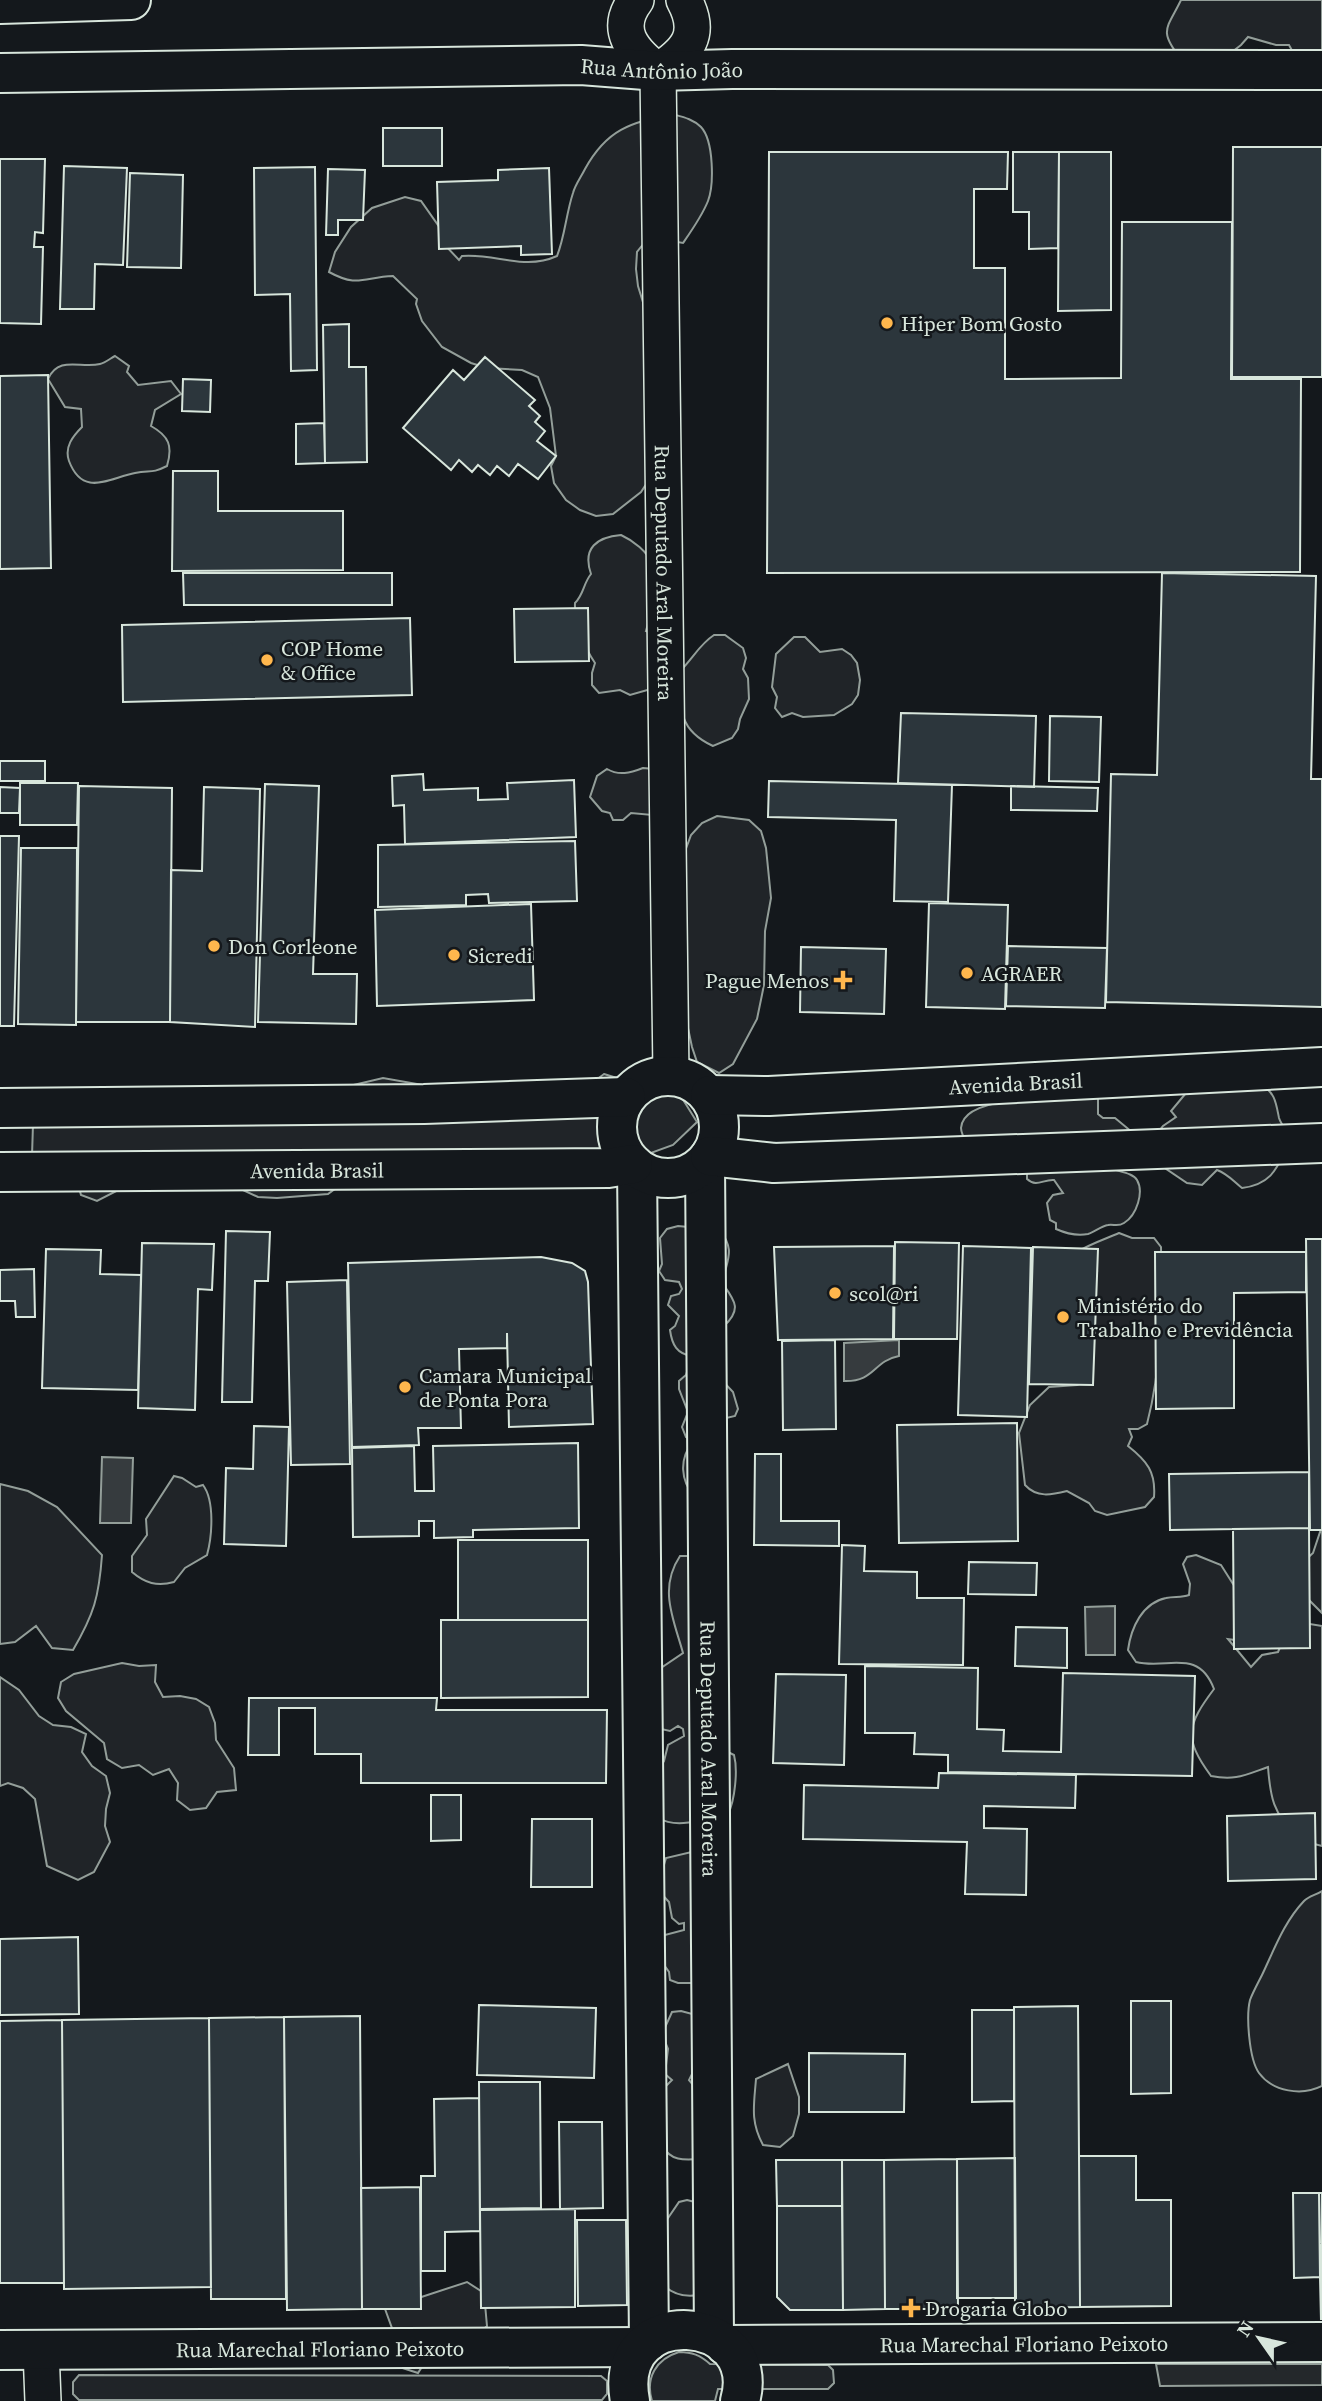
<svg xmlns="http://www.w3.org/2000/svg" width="1322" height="2401" font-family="'Source Serif 4',serif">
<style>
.green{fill:#202428;stroke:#939e99;stroke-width:2}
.parking{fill:#24282b;stroke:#939e99;stroke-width:2}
.water{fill:#363b3e;stroke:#939e99;stroke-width:2}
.building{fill:#2c363c;stroke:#d8e6dc;stroke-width:2}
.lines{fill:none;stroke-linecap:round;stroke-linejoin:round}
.minor-casing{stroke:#d8e6dc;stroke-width:38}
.secondary-casing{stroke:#d8e6dc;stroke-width:42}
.primary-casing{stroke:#d8e6dc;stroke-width:42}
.minor{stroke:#14181c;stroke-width:35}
.secondary{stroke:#14181c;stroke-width:38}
.primary{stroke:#14181c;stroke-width:38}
.poi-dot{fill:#ffb74d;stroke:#14181c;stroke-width:2.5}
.labels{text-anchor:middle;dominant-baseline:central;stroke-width:5;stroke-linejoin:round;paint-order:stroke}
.street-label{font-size:21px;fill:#d8e6dc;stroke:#14181c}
.poi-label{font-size:21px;fill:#d8e6dc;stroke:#14181c;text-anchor:start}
</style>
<rect width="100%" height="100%" fill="#14181c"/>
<path class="green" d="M 1181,0 L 1322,0 L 1322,61 L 1294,54 L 1289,45 L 1276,45 L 1248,37 L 1241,45 L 1232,52 L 1221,50 L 1208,57 L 1181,59 C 1158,30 1167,29 1181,0 Z
M 672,114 C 683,117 693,119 701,127 C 714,141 714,185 708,201 C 702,216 692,230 683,243 L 649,237 L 637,252 L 636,269 L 638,286 L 659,354 L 662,460 L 641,492 L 613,514 L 596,516 L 580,510 L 566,500 L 554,483 L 551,466 L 556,456 L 550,408 L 538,377 L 522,370 L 487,368 L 471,363 L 442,347 L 422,321 L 416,304 L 417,299 L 393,276 C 364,277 358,288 329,272 L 335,252 L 351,227 L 372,208 L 405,197 L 421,201 L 440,228 L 444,244 L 459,260 L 462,256 C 496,253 524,271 557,256 C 565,236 566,214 573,193 C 575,185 581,177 585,169 C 607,129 630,123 672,114 Z
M 115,356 L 129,366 L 127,372 L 138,385 L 171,381 L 181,394 L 155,410 L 151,426 C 169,436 173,446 167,466 C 151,474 151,470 135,473 C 109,478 83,498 69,461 C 64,447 73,436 82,427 L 81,409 L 65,407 L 48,379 C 59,355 81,369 100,364 C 105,363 111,358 115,356 Z
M 621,535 C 632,540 649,552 652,565 C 654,577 650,619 646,631 L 652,633 L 651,689 L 630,695 L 620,690 L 599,693 L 592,685 L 592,673 L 595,663 C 584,647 574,622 575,603 C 584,594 583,584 591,574 C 582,548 597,537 621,535 Z
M 714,635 L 725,635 L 743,648 L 746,658 L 743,669 L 748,678 L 749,699 L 740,719 L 738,729 L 732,738 L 713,746 C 676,729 680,705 681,670 C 693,658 700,644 714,635 Z
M 794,637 L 805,637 L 820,652 L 842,649 L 851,655 L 857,663 L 860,680 L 858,695 L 852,704 L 834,715 L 803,717 L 792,713 L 782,717 L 775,708 L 777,697 L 772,687 L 776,654 Z
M 643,768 L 654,769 L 652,815 L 631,813 L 623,820 L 613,820 L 610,813 L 602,811 L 590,797 L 597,776 L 607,769 C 619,776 630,773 643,768 Z
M 717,816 L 749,820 L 761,831 L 766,848 L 771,898 L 765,931 L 764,985 L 757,1019 L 733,1064 L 719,1073 L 697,1062 L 692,1047 L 678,981 L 680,865 L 691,835 L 702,823 Z
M 604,1074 L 682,1098 L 697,1122 L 673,1145 L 582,1178 L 343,1183 L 328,1194 L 277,1198 L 258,1197 L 228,1183 L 128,1185 L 97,1201 L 81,1195 L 72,1162 L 32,1156 L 33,1124 L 345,1087 L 383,1078 L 451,1090 L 588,1086 Z
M 1261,1085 C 1275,1092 1276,1103 1279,1118 C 1281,1125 1288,1132 1292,1138 C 1278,1164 1275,1184 1242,1188 C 1233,1181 1228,1174 1217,1170 L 1202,1185 L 1187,1183 L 1159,1164 L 1152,1140 L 1163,1126 L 1176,1117 L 1171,1111 L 1186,1093 Z
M 1098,1098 L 1098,1114 L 1103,1118 L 1115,1118 L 1132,1132 L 1102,1164 C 1112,1172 1132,1171 1137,1180 C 1144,1192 1137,1215 1124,1223 C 1118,1227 1114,1224 1108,1225 C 1101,1226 1095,1232 1088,1234 C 1078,1236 1065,1233 1056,1229 L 1056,1223 L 1050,1220 L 1047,1203 L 1053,1195 L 1063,1193 L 1054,1180 C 1043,1179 1037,1188 1027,1179 L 1027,1169 L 964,1139 C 963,1135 961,1132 961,1128 C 963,1091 1072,1099 1098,1098 Z
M 678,1226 L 720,1230 C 737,1253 725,1260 723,1284 C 735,1301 742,1309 724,1326 L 718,1376 L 733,1392 L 738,1409 L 735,1416 L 726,1418 L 695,1498 C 680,1480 679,1459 693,1441 L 686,1437 L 682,1427 L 688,1412 L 679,1389 L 679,1381 L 686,1375 L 692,1356 C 677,1354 672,1345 670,1330 L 675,1326 L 679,1316 L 668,1305 L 671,1296 L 679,1294 L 682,1289 L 679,1282 L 665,1280 L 659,1271 L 662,1264 L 660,1238 L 667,1229 Z
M 1119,1233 L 1132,1238 L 1154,1238 L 1161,1247 C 1162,1306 1162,1367 1147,1424 L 1138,1429 L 1129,1429 L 1132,1437 L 1128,1446 C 1147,1461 1156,1472 1154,1497 L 1145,1507 L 1107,1515 L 1095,1511 L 1089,1503 L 1067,1491 C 1051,1495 1037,1498 1025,1485 L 1019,1433 L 1030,1405 L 1049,1387 L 1077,1385 L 1088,1380 L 1089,1279 L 1097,1271 L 1077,1252 C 1090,1244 1105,1239 1119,1233 Z
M 174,1476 L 182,1478 L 196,1487 L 203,1485 C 215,1501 212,1537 207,1555 L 185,1568 L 174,1582 C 157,1587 145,1583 132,1572 L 132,1556 L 147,1535 L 146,1519 Z
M 0,1484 L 28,1491 L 57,1507 L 102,1555 C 99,1597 94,1614 73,1650 L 52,1648 L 36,1626 L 15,1642 L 0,1644 Z
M 1322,1526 L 1322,1613 L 1300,1591 L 1301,1564 L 1313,1553 Z
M 1196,1555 L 1221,1565 L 1240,1595 L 1235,1640 L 1228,1639 L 1251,1667 L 1262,1655 L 1278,1652 L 1281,1645 L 1298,1622 L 1322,1626 L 1322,1846 C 1311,1844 1305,1840 1297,1833 C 1273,1817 1270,1794 1268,1767 C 1245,1775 1235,1781 1211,1776 C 1183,1738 1187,1725 1214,1689 C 1198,1647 1167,1670 1136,1662 L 1128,1650 C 1131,1628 1142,1603 1166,1598 C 1174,1596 1181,1598 1189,1595 L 1190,1584 L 1183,1564 L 1187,1557 Z
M 680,1556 L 691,1556 L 726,1751 L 734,1755 C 738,1770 735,1800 728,1814 C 705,1818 679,1830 658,1818 L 659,1769 L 664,1761 L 668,1745 L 684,1736 L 683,1729 L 678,1726 L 670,1731 L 661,1729 L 658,1670 L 683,1653 C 674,1620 658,1589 680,1556 Z
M 122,1663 L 139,1666 L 156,1665 L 155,1682 L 163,1697 L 180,1696 L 196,1699 L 209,1707 L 215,1723 L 216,1740 L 234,1768 L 236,1790 L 217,1792 L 206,1808 L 190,1810 L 177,1800 L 178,1783 L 169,1769 L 153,1775 L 139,1765 L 122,1768 L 107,1759 L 104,1743 L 66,1711 L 58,1698 L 61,1682 L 74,1674 Z
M 0,1677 L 19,1690 L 39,1716 L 53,1725 L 71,1727 L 86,1734 L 82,1752 L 92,1766 L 106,1776 L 110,1793 L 106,1809 L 105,1826 L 110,1842 L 94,1872 L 78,1880 L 47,1866 L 35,1799 L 23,1788 L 8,1783 L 0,1786 Z
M 700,1850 L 695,1983 L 678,1983 L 670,1980 L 669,1972 L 659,1958 L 661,1936 L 684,1930 L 684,1923 L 679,1924 L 672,1918 L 669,1902 L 657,1889 L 666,1858 Z
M 1322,1891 L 1322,2086 C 1302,2096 1273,2092 1259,2073 C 1249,2059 1246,2016 1250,2000 C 1253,1992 1258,1983 1262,1975 C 1274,1950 1284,1922 1304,1901 C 1309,1896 1316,1895 1322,1891 Z
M 681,2011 L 696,2015 L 697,2064 L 689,2080 L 694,2086 L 699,2159 C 684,2160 670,2161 663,2146 L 656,2096 L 672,2080 L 665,2074 L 668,2049 L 662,2034 L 672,2012 Z
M 788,2064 L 799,2097 L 799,2114 L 793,2136 L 780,2147 L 763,2145 C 750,2121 754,2105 756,2079 Z
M 687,2200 L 695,2202 L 703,2294 C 688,2298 674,2295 663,2285 L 667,2253 L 664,2236 L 666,2221 L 679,2202 Z
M 467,2282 L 484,2293 L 487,2326 L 465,2347 L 434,2348 L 418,2373 L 390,2364 L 393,2331 L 385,2309 Z
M 679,2352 C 692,2352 700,2355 710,2364 L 828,2365 L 833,2370 L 834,2383 L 828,2389 L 718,2389 L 715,2401 L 652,2401 C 645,2378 656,2359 679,2352 Z
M 79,2375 L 601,2376 L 607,2381 L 607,2394 L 602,2400 L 79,2400 L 73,2394 L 73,2382 Z"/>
<path class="parking" d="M 1156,2364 L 1322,2364 L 1322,2385 L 1160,2386 Z"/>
<path class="water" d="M 899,1340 L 899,1356 C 873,1361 875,1382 844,1381 L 844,1343 Z
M 102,1457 L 133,1458 L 131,1523 L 100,1523 Z
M 1115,1606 L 1115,1655 L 1086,1655 L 1085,1607 Z"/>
<path class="building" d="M 383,128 L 442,128 L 442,166 L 383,166 Z
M 1233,147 L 1322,147 L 1322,377 L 1232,377 Z
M 769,152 L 1008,152 L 1007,189 L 974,189 L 974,268 L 1005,268 L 1005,379 L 1121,378 L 1122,222 L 1232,222 L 1231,379 L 1301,379 L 1300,572 L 767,573 Z
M 1013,152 L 1059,152 L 1058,248 L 1029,249 L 1029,212 L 1013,212 Z
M 1059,152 L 1111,152 L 1111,310 L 1058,311 Z
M 0,159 L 45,159 L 43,233 L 35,232 L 34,247 L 43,247 L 41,324 L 0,323 Z
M 64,166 L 127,168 L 123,265 L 95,264 L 94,309 L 60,309 Z
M 315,167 L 317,370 L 291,371 L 290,294 L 255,295 L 254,168 Z
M 549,168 L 552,254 L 521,255 L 521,246 L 439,249 L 437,182 L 498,180 L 498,170 Z
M 328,169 L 365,170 L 363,220 L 338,220 L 338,235 L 326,235 Z
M 130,173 L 183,175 L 181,268 L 127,267 Z
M 349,324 L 349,367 L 366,367 L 367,462 L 325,463 L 323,325 Z
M 485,357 L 535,400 L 529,406 L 540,416 L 535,422 L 545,431 L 537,441 L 556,456 L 538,479 L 518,464 L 509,476 L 497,466 L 490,475 L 478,465 L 472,472 L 459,460 L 451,470 L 403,428 L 453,370 L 464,380 Z
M 48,375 L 51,568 L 0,569 L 0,376 Z
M 183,379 L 211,380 L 210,412 L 182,411 Z
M 324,423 L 325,463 L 296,464 L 296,424 Z
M 173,471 L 218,471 L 218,511 L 343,511 L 343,570 L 172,571 Z
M 183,573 L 392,573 L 392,605 L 184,605 Z
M 1162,573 L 1316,576 L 1311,779 L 1322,779 L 1322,1007 L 1106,1002 L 1111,774 L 1157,775 Z
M 588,608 L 589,661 L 515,662 L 514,609 Z
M 410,618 L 412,695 L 123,702 L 122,625 Z
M 901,713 L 1036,716 L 1034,787 L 898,783 Z
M 1050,716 L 1101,717 L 1099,782 L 1049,781 Z
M 0,761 L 45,761 L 45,781 L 0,781 Z
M 423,774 L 424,790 L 478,788 L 478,800 L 508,799 L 507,783 L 574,780 L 576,837 L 405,844 L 404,805 L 393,806 L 392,776 Z
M 769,781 L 952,785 L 948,902 L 894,901 L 896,820 L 768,817 Z
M 20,783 L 78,783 L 77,825 L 20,825 Z
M 265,784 L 319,786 L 313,974 L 357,974 L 356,1024 L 258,1022 Z
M 79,786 L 172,788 L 170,1022 L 76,1022 Z
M 1011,786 L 1098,788 L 1097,811 L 1011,810 Z
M 0,787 L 20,788 L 19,813 L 0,813 Z
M 204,787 L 260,789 L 255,1027 L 170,1022 L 171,870 L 202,871 Z
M 0,836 L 19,836 L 14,1026 L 0,1026 Z
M 575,841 L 577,901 L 489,903 L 488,894 L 466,895 L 466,905 L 378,907 L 378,845 Z
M 21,848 L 77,848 L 76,1025 L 18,1024 Z
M 929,903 L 1008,905 L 1005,1009 L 926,1007 Z
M 531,904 L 534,1000 L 377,1006 L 375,910 Z
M 1008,946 L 1107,948 L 1105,1008 L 1006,1006 Z
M 801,947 L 886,949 L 884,1014 L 800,1012 Z
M 226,1231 L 270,1232 L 268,1281 L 255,1281 L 252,1402 L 222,1402 Z
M 1306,1239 L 1322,1239 L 1322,1530 L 1310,1530 Z
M 895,1242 L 959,1243 L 957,1339 L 894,1339 Z
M 142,1243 L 214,1244 L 212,1290 L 198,1289 L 195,1410 L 138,1408 Z
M 894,1246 L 893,1339 L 778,1340 L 774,1247 Z
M 963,1246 L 1031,1248 L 1027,1417 L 958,1415 Z
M 1033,1247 L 1098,1249 L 1093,1385 L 1029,1384 Z
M 46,1249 L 101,1250 L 100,1274 L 141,1275 L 138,1390 L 42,1388 Z
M 1155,1252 L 1306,1252 L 1306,1292 L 1234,1293 L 1234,1408 L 1156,1409 Z
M 541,1257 L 572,1263 L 585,1271 L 588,1282 L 593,1424 L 509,1427 L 507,1333 L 507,1348 L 459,1349 L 461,1428 L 418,1428 L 419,1445 L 352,1447 L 348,1263 Z
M 34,1269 L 35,1317 L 16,1317 L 15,1301 L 0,1301 L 0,1270 Z
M 347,1280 L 350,1464 L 291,1465 L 287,1282 Z
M 835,1340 L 836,1429 L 783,1430 L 782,1341 Z
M 1017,1423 L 1018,1541 L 899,1543 L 897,1425 Z
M 254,1426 L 289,1427 L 286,1546 L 224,1544 L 226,1468 L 253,1469 Z
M 578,1443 L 579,1528 L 473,1530 L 473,1537 L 434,1538 L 434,1521 L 419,1521 L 419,1536 L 353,1537 L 352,1448 L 414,1446 L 415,1491 L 434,1491 L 433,1446 Z
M 755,1454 L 781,1454 L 781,1521 L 839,1521 L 839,1546 L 754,1545 Z
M 1309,1472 L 1309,1528 L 1170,1530 L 1169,1474 Z
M 1309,1528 L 1310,1648 L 1234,1649 L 1233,1529 Z
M 458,1540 L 588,1540 L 588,1620 L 458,1620 Z
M 842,1545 L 865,1546 L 864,1571 L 917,1572 L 917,1598 L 964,1598 L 963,1665 L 839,1664 Z
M 969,1562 L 1037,1563 L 1036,1595 L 968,1594 Z
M 441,1620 L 588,1620 L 588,1697 L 441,1698 Z
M 1016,1627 L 1067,1628 L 1067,1668 L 1015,1666 Z
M 865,1666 L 978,1668 L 977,1729 L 1004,1730 L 1003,1751 L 1061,1752 L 1063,1673 L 1195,1676 L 1192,1776 L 948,1772 L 948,1755 L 914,1754 L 915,1733 L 865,1733 Z
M 776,1674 L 846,1675 L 844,1765 L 773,1763 Z
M 249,1698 L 437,1698 L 436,1710 L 607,1710 L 606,1783 L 361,1783 L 361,1754 L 315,1754 L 315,1708 L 279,1708 L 279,1755 L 248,1755 Z
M 939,1773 L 1076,1775 L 1075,1808 L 984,1806 L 984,1828 L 1027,1829 L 1026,1895 L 965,1894 L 967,1842 L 803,1839 L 804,1785 L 938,1788 Z
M 431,1795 L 461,1795 L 461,1840 L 431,1841 Z
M 1315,1813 L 1316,1879 L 1228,1881 L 1227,1816 Z
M 532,1819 L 592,1819 L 592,1887 L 531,1887 Z
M 78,1937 L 79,2014 L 0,2015 L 0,1939 Z
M 1131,2001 L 1171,2001 L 1171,2093 L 1131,2094 Z
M 479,2005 L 596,2008 L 594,2078 L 477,2075 Z
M 1078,2006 L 1080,2307 L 1015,2308 L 1014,2007 Z
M 972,2010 L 1014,2010 L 1014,2101 L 972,2102 Z
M 360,2016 L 362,2309 L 287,2310 L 284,2017 Z
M 284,2017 L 286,2299 L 211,2299 L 209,2018 Z
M 209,2018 L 211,2287 L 64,2289 L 62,2020 Z
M 62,2020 L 64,2283 L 0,2283 L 0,2021 Z
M 809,2053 L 905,2054 L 904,2112 L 809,2112 Z
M 479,2082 L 540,2082 L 541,2208 L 480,2209 Z
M 479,2098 L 480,2231 L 445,2232 L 445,2271 L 421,2271 L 421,2176 L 435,2176 L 434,2099 Z
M 559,2122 L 602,2122 L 603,2208 L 560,2209 Z
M 1079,2156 L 1136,2156 L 1136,2200 L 1171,2200 L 1171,2306 L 1080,2307 Z
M 1015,2158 L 1016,2298 L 957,2298 L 957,2159 Z
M 957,2159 L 958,2309 L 885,2309 L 884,2160 Z
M 776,2160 L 842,2160 L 842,2206 L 777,2206 Z
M 842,2160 L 884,2160 L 885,2309 L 843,2310 Z
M 420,2187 L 421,2309 L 362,2309 L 361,2188 Z
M 1293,2193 L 1319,2193 L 1320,2277 L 1294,2278 Z
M 1319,2193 L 1322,2193 L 1321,2320 L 1320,2277 Z
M 777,2206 L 842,2206 L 843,2310 L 790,2310 L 777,2297 Z
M 575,2209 L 575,2307 L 481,2308 L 480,2210 Z
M 577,2220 L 626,2220 L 627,2305 L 578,2306 Z"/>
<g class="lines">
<g class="minor-casing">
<g id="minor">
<path d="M 636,0 C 613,30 633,52 658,71"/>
<path id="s1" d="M 658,71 L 671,1075"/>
<path d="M 658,71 C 687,52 703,35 684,0"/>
<path d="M 41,2350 L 43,2401"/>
</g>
</g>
<g class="secondary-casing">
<g id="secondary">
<path d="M 0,4 L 131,0"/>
<path id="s2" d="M 0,73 L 581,65 L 658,71 L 732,69 L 1322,70"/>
<path id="s3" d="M 705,1163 L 714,2336"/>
<path d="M 637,1168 L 649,2341"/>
<path id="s4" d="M 725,2345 L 1322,2342"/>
<path id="s5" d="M 0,2350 L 642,2347"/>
<path d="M 630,2401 C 611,2300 765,2313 740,2401"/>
</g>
</g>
<g class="primary-casing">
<g id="primary">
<circle cx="668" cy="1127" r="51"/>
<path id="s6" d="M 710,1095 L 769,1096 L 1322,1067"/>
<path d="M 0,1108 L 424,1104 L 626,1097"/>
<path d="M 710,1156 L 774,1163 L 1322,1143"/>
<path id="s7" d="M 0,1172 L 608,1168 L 633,1164"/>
</g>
</g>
<use href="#minor" class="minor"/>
<use href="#secondary" class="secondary"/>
<use href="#primary" class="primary"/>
</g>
<g class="poi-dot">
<circle cx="887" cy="323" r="7"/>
<circle cx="267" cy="660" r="7"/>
<circle cx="214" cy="946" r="7"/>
<circle cx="454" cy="955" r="7"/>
<circle cx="967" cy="973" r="7"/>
<path d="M839.5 969.5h7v7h7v7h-7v7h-7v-7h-7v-7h7z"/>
<circle cx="835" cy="1293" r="7"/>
<circle cx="1063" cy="1317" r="7"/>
<circle cx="405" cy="1387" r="7"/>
<path d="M907.5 2297.5h7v7h7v7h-7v7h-7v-7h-7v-7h7z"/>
</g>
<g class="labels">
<g class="street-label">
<text stroke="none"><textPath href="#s2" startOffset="662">Rua Antônio João</textPath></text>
<text stroke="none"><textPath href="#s1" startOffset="502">Rua Deputado Aral Moreira</textPath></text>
<text stroke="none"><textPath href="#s6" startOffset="306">Avenida Brasil</textPath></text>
<text stroke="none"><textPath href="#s7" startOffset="317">Avenida Brasil</textPath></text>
<text stroke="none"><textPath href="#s3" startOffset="586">Rua Deputado Aral Moreira</textPath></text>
<text stroke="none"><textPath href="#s4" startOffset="299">Rua Marechal Floriano Peixoto</textPath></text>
<text stroke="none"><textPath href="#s5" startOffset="320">Rua Marechal Floriano Peixoto</textPath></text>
</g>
<g class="poi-label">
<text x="901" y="323">Hiper Bom Gosto</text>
<text x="281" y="648">COP Home<tspan x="281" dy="24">&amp; Office</tspan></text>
<text x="228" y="946">Don Corleone</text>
<text x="468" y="955">Sicredi</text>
<text x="981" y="973">AGRAER</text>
<text x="829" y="980" text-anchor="end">Pague Menos</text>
<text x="849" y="1293">scol@ri</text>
<text x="1077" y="1305">Ministério do<tspan x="1077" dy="24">Trabalho e Previdência</tspan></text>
<text x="419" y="1375">Camara Municipal<tspan x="419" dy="24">de Ponta Pora</tspan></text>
<text x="925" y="2308">Drogaria Globo</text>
</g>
</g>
<g transform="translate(1259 2338) rotate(304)" stroke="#14181c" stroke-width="5" paint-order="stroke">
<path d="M0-5L12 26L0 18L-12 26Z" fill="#d8e6dc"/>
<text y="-10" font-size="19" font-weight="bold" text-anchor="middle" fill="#d8e6dc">N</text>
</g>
</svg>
